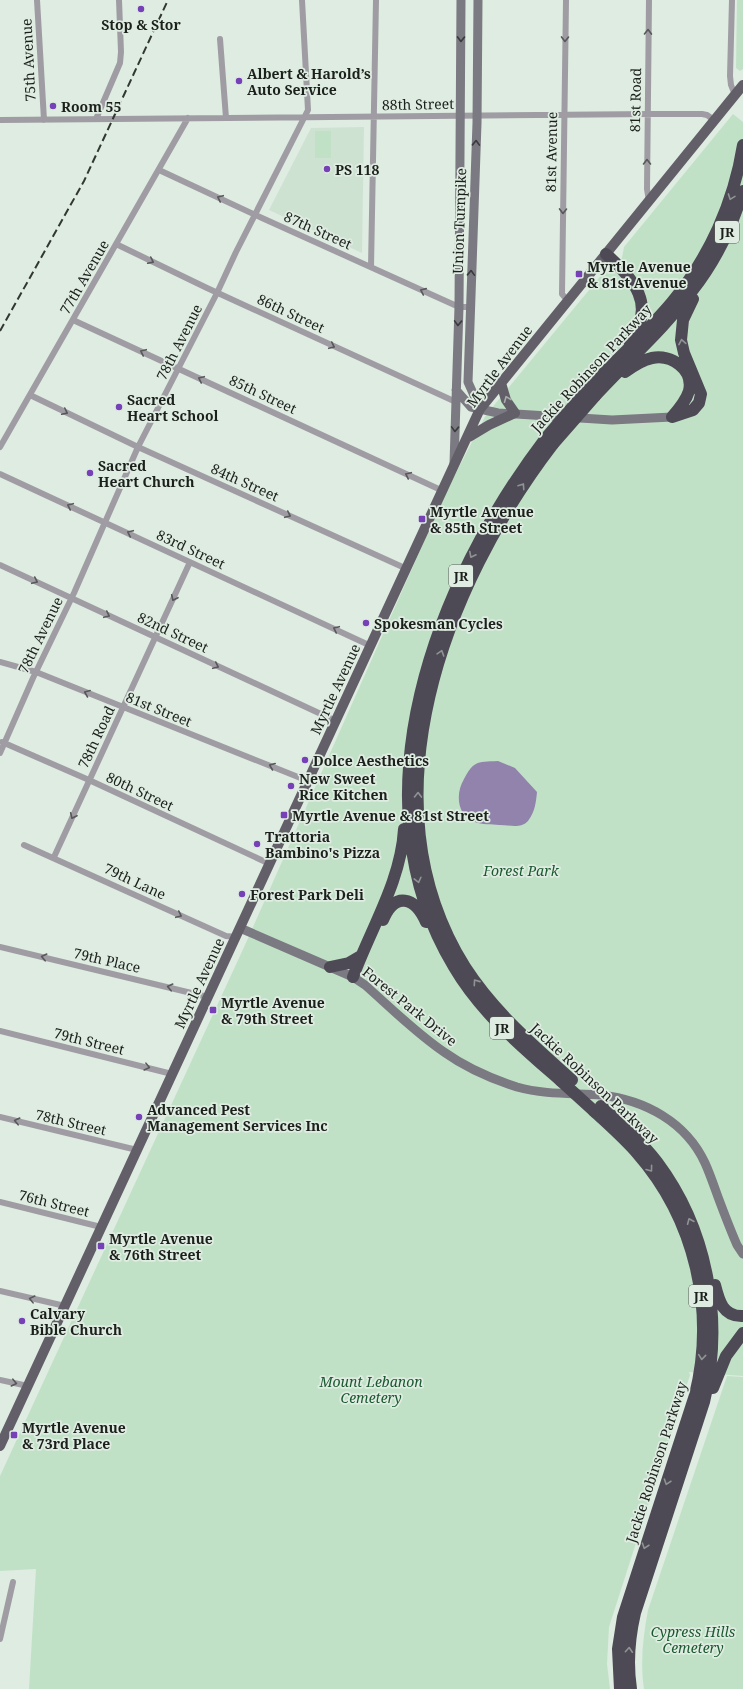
<svg xmlns="http://www.w3.org/2000/svg" width="743" height="1689" font-family="'Noto Serif',serif">
<style>
.built{fill:#cee2d2}
.green{fill:#c1e1c7}
.water{fill:#9183ac}
.lines{fill:none;stroke-linecap:round;stroke-linejoin:round}
.street{stroke:#9f9da3;stroke-width:6}
.secondary{stroke:#7b7981;stroke-width:9}
.primary{stroke:#635f69;stroke-width:10}
.highway{stroke:#4d4a55;stroke-width:12}
.rail{stroke:#323733;stroke-width:2;stroke-dasharray:8 4;stroke-linecap:butt}
.highway-bridge{stroke:#4d4a55;stroke-width:12}
.oneway{stroke:#575859}
.oneway2{stroke:#383b3a}
.oneway3{stroke:#8f9394}
.oneway4{stroke:#a7adab}
.poi-dot{fill:#7640b7;stroke:#dfece1;stroke-width:1.5}
.labels{text-anchor:middle;dominant-baseline:central;stroke-width:3.5;stroke-linejoin:round;paint-order:stroke}
.shield{fill:#dfece1;stroke:#565d57;stroke-width:1}
.shield-label{font-size:13px;font-weight:bold;fill:#1c201c}
.poi-label{font-size:14px;font-weight:bold;fill:#1c201c;stroke:#dfece1;text-anchor:start}
.street-label{font-size:14px;fill:#1c201c;stroke:#dfece1}
.park-label{font-size:14px;font-style:italic;fill:#1a582f;stroke:#dfece1}
</style>
<rect width="100%" height="100%" fill="#dfece1"/>
<path class="built" d="M 364,127 L 362,253 L 269,210 L 311,128 Z"/>
<path class="green" d="M 737,0 L 743,0 L 743,69 L 740,71 L 736,68 Z
M 733,114 L 743,122 L 743,1376 L 689,1372 L 690,1375 L 609,1627 L 607,1664 L 610,1689 L 29,1689 L 36,1569 L 0,1571 L 0,1476 L 245,945 L 446,492 L 486,415 L 608,267 L 612,270 L 622,258 L 624,247 Z
M 315,131 L 331,131 L 331,158 L 315,158 Z
M 727,1376 L 743,1377 L 743,1689 L 644,1689 C 640,1662 643,1637 648,1610 Z"/>
<path class="water" d="M 498,761 L 515,768 L 537,792 C 536,802 535,812 528,821 C 521,829 509,825 499,825 C 492,824 482,825 475,822 C 457,816 455,794 464,779 C 474,760 478,762 498,761 Z"/>
<g class="lines">
<path class="street" d="M 37,0 L 44,120
M 566,0 L 562,294 L 568,301
M 649,0 L 647,189 L 649,201
M 732,0 L 730,76 L 731,85 L 735,95
M 220,39 L 226,118
M 96,119 L 120,63 L 121,52 L 119,0
M 0,120 L 653,114 L 702,114 L 707,115 L 714,120
M 159,170 L 262,218 L 459,307 L 470,307
M 116,244 L 207,288 L 456,402
M 371,267 L 376,0
M 73,320 L 443,491
M 30,395 L 138,447 L 407,569
M 0,447 L 188,118
M 0,474 L 371,646
M 0,565 L 336,721
M 0,662 L 36,672 L 308,781
M 2,742 L 89,780 L 270,864
M 0,753 L 33,678 L 74,593 L 138,447 L 217,293 L 236,252 L 308,110 L 302,0
M 24,845 L 226,936 L 236,937
M 54,857 L 190,562
M 0,947 L 208,997
M 0,1031 L 172,1074
M 0,1117 L 137,1150
M 0,1202 L 101,1227
M 0,1291 L 65,1306
M 0,1380 L 28,1386
M 0,1639 L 13,1582"/>
<path class="secondary" d="M 478,0 L 477,123 L 468,382 L 480,409
M 456,390 L 471,407 L 498,413 L 612,420 L 672,417
M 454,464 L 459,307 L 461,0
M 240,928 L 353,977 L 365,985 C 391,1008 416,1033 444,1052 C 465,1067 492,1079 517,1087 C 545,1095 573,1093 601,1095 C 645,1100 686,1122 705,1163 C 710,1174 714,1186 718,1197 C 724,1213 730,1229 737,1245 L 743,1254"/>
<path class="primary" d="M 469,437 L 489,425 L 515,413 L 506,400 L 501,383
M 0,1446 L 480,409 L 743,85"/>
<path class="highway" d="M 606,254 C 633,278 658,306 629,341
M 625,372 C 633,366 642,360 652,358 C 671,354 694,369 689,391 C 686,401 679,409 672,417
M 587,390 C 615,361 646,333 672,302 C 709,258 734,202 743,145
M 595,396 C 627,361 664,329 692,291 C 715,262 732,227 743,191
M 672,417 L 693,410 L 699,403 L 701,394 L 684,353 L 681,340 L 683,320 L 693,299
M 545,439 C 436,583 352,798 454,967 C 481,1013 521,1046 561,1081
M 553,444 C 445,585 361,801 465,967 C 494,1012 533,1045 572,1080
M 383,920 C 395,891 415,897 426,922
M 330,967 L 349,963 L 361,956
M 353,977 C 371,928 401,881 404,829
M 601,1106 C 621,1124 641,1141 657,1162 C 708,1230 724,1320 704,1402 L 635,1613 C 629,1639 627,1663 631,1689
M 594,1111 C 609,1125 624,1138 637,1153 C 695,1219 716,1310 695,1395 L 623,1617 L 618,1649 L 620,1689
M 715,1285 C 719,1301 723,1317 743,1316
M 713,1388 L 726,1356 L 743,1333"/>
<path class="rail" d="M 0,331 L 84,181 L 168,0"/>
<path class="highway-bridge" d="M 545,439 L 587,390
M 553,444 L 595,396
M 561,1081 L 594,1111"/>
</g>
<defs><path id="oneway-chevron" d="M-2-3.5L2.5 0L-2 3.5" fill="none" stroke-width="1.6" stroke-linecap="round" stroke-linejoin="round"/></defs>
<g class="oneway">
<use href="#oneway-chevron" transform="translate(648 32) rotate(-89)"/>
<use href="#oneway-chevron" transform="translate(565 39) rotate(91)"/>
<use href="#oneway-chevron" transform="translate(647 162) rotate(-90)"/>
<use href="#oneway-chevron" transform="translate(220 198) rotate(-155)"/>
<use href="#oneway-chevron" transform="translate(563 211) rotate(91)"/>
<use href="#oneway-chevron" transform="translate(151 261) rotate(26)"/>
<use href="#oneway-chevron" transform="translate(423 291) rotate(-156)"/>
<use href="#oneway-chevron" transform="translate(332 346) rotate(25)"/>
<use href="#oneway-chevron" transform="translate(143 352) rotate(-155)"/>
<use href="#oneway-chevron" transform="translate(201 379) rotate(-155)"/>
<use href="#oneway-chevron" transform="translate(65 412) rotate(26)"/>
<use href="#oneway-chevron" transform="translate(408 475) rotate(-155)"/>
<use href="#oneway-chevron" transform="translate(70 506) rotate(-155)"/>
<use href="#oneway-chevron" transform="translate(288 515) rotate(25)"/>
<use href="#oneway-chevron" transform="translate(130 533) rotate(-155)"/>
<use href="#oneway-chevron" transform="translate(35 581) rotate(25)"/>
<use href="#oneway-chevron" transform="translate(174 598) rotate(115)"/>
<use href="#oneway-chevron" transform="translate(107 615) rotate(25)"/>
<use href="#oneway-chevron" transform="translate(336 629) rotate(-155)"/>
<use href="#oneway-chevron" transform="translate(216 666) rotate(25)"/>
<use href="#oneway-chevron" transform="translate(87 693) rotate(-158)"/>
<use href="#oneway-chevron" transform="translate(272 766) rotate(-158)"/>
<use href="#oneway-chevron" transform="translate(73 816) rotate(115)"/>
<use href="#oneway-chevron" transform="translate(179 915) rotate(25)"/>
<use href="#oneway-chevron" transform="translate(44 957) rotate(-167)"/>
<use href="#oneway-chevron" transform="translate(170 987) rotate(-167)"/>
<use href="#oneway-chevron" transform="translate(147 1067) rotate(14)"/>
<use href="#oneway-chevron" transform="translate(17 1121) rotate(-167)"/>
<use href="#oneway-chevron" transform="translate(32 1299) rotate(-166)"/>
<use href="#oneway-chevron" transform="translate(14 1383) rotate(13)"/>
</g>
<g class="oneway2">
<use href="#oneway-chevron" transform="translate(461 39) rotate(91)"/>
<use href="#oneway-chevron" transform="translate(476 143) rotate(-88)"/>
<use href="#oneway-chevron" transform="translate(471 273) rotate(-88)"/>
<use href="#oneway-chevron" transform="translate(458 323) rotate(92)"/>
<use href="#oneway-chevron" transform="translate(455 429) rotate(92)"/>
</g>
<g class="oneway3">
<use href="#oneway-chevron" transform="translate(731 197) rotate(110)"/>
<use href="#oneway-chevron" transform="translate(682 342) rotate(-100)"/>
<use href="#oneway-chevron" transform="translate(522 486) rotate(-56)"/>
<use href="#oneway-chevron" transform="translate(472 555) rotate(117)"/>
<use href="#oneway-chevron" transform="translate(441 653) rotate(-72)"/>
<use href="#oneway-chevron" transform="translate(418 795) rotate(-89)"/>
<use href="#oneway-chevron" transform="translate(418 880) rotate(76)"/>
<use href="#oneway-chevron" transform="translate(476 982) rotate(-125)"/>
<use href="#oneway-chevron" transform="translate(650 1169) rotate(53)"/>
<use href="#oneway-chevron" transform="translate(690 1221) rotate(-113)"/>
<use href="#oneway-chevron" transform="translate(702 1357) rotate(96)"/>
<use href="#oneway-chevron" transform="translate(667 1482) rotate(109)"/>
<use href="#oneway-chevron" transform="translate(645 1546) rotate(109)"/>
<use href="#oneway-chevron" transform="translate(629 1650) rotate(-86)"/>
</g>
<use class="oneway4" href="#oneway-chevron" transform="translate(507 399) rotate(-112)"/>
<g class="poi-dot">
<circle cx="141" cy="9" r="4"/>
<circle cx="239" cy="81" r="4"/>
<circle cx="53" cy="106" r="4"/>
<circle cx="327" cy="169" r="4"/>
<rect x="575" y="270" width="8" height="8" rx="2"/>
<circle cx="119" cy="407" r="4"/>
<circle cx="90" cy="473" r="4"/>
<rect x="418" y="515" width="8" height="8" rx="2"/>
<circle cx="366" cy="623" r="4"/>
<circle cx="305" cy="760" r="4"/>
<circle cx="291" cy="786" r="4"/>
<rect x="280" y="811" width="8" height="8" rx="2"/>
<circle cx="257" cy="844" r="4"/>
<circle cx="242" cy="894" r="4"/>
<rect x="209" y="1006" width="8" height="8" rx="2"/>
<circle cx="139" cy="1117" r="4"/>
<rect x="97" y="1242" width="8" height="8" rx="2"/>
<circle cx="22" cy="1321" r="4"/>
<rect x="10" y="1431" width="8" height="8" rx="2"/>
</g>
<g class="labels">
<g class="shield">
<rect x="715" y="221" width="24" height="22" rx="3"/>
<rect x="449" y="565" width="24" height="22" rx="3"/>
<rect x="490" y="1017" width="24" height="22" rx="3"/>
<rect x="689" y="1285" width="24" height="22" rx="3"/>
</g>
<g class="shield-label">
<text x="727" y="232">JR</text>
<text x="461" y="576">JR</text>
<text x="502" y="1028">JR</text>
<text x="701" y="1296">JR</text>
</g>
<g class="poi-label">
<text x="141" y="24" text-anchor="middle">Stop &amp; Stor</text>
<text x="247" y="73">Albert &amp; Harold’s<tspan x="247" dy="16">Auto Service</tspan></text>
<text x="61" y="106">Room 55</text>
<text x="335" y="169">PS 118</text>
<text x="587" y="266">Myrtle Avenue<tspan x="587" dy="16">&amp; 81st Avenue</tspan></text>
<text x="127" y="399">Sacred<tspan x="127" dy="16">Heart School</tspan></text>
<text x="98" y="465">Sacred<tspan x="98" dy="16">Heart Church</tspan></text>
<text x="430" y="511">Myrtle Avenue<tspan x="430" dy="16">&amp; 85th Street</tspan></text>
<text x="374" y="623">Spokesman Cycles</text>
<text x="313" y="760">Dolce Aesthetics</text>
<text x="299" y="778">New Sweet<tspan x="299" dy="16">Rice Kitchen</tspan></text>
<text x="292" y="815">Myrtle Avenue &amp; 81st Street</text>
<text x="265" y="836">Trattoria<tspan x="265" dy="16">Bambino's Pizza</tspan></text>
<text x="250" y="894">Forest Park Deli</text>
<text x="221" y="1002">Myrtle Avenue<tspan x="221" dy="16">&amp; 79th Street</tspan></text>
<text x="147" y="1109">Advanced Pest<tspan x="147" dy="16">Management Services Inc</tspan></text>
<text x="109" y="1238">Myrtle Avenue<tspan x="109" dy="16">&amp; 76th Street</tspan></text>
<text x="30" y="1313">Calvary<tspan x="30" dy="16">Bible Church</tspan></text>
<text x="22" y="1427">Myrtle Avenue<tspan x="22" dy="16">&amp; 73rd Place</tspan></text>
</g>
<g class="street-label">
<text transform="translate(28 60) rotate(-93)">75th Avenue</text>
<text transform="translate(635 100) rotate(-89)">81st Road</text>
<text transform="translate(418 104) rotate(-1)">88th Street</text>
<text transform="translate(551 152) rotate(-89)">81st Avenue</text>
<text transform="translate(459 221) rotate(-88)">Union Turnpike</text>
<text transform="translate(318 230) rotate(24)">87th Street</text>
<text transform="translate(84 277) rotate(-60)">77th Avenue</text>
<text transform="translate(291 313) rotate(25)">86th Street</text>
<text transform="translate(179 342) rotate(-63)">78th Avenue</text>
<text transform="translate(499 366) rotate(-53)">Myrtle Avenue</text>
<text transform="translate(591 368) rotate(-47)">Jackie Robinson Parkway</text>
<text transform="translate(263 394) rotate(25)">85th Street</text>
<text transform="translate(245 482) rotate(24)">84th Street</text>
<text transform="translate(191 549) rotate(25)">83rd Street</text>
<text transform="translate(173 632) rotate(25)">82nd Street</text>
<text transform="translate(40 635) rotate(-64)">78th Avenue</text>
<text transform="translate(335 689) rotate(-65)">Myrtle Avenue</text>
<text transform="translate(159 709) rotate(22)">81st Street</text>
<text transform="translate(96 737) rotate(-65)">78th Road</text>
<text transform="translate(140 791) rotate(25)">80th Street</text>
<text transform="translate(135 881) rotate(25)">79th Lane</text>
<text transform="translate(107 960) rotate(13)">79th Place</text>
<text transform="translate(199 983) rotate(-65)">Myrtle Avenue</text>
<text transform="translate(410 1006) rotate(39)">Forest Park Drive</text>
<text transform="translate(89 1041) rotate(14)">79th Street</text>
<text transform="translate(595 1083) rotate(43)">Jackie Robinson Parkway</text>
<text transform="translate(71 1122) rotate(13)">78th Street</text>
<text transform="translate(54 1203) rotate(14)">76th Street</text>
<text transform="translate(656 1462) rotate(-72)">Jackie Robinson Parkway</text>
</g>
<g class="park-label">
<text x="521" y="870">Forest Park</text>
<text x="371" y="1381">Mount Lebanon<tspan x="371" dy="16">Cemetery</tspan></text>
<text x="693" y="1631">Cypress Hills<tspan x="693" dy="16">Cemetery</tspan></text>
</g>
</g>
</svg>
